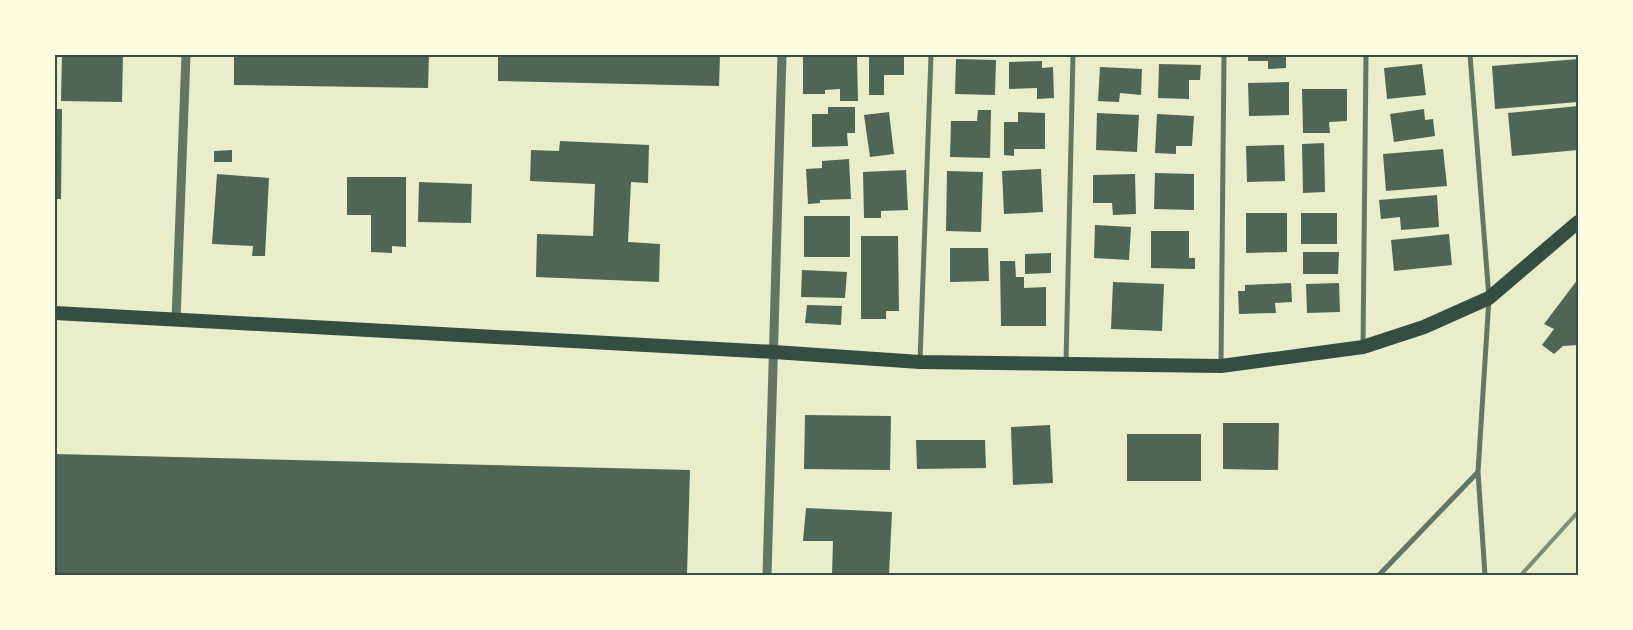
<svg xmlns="http://www.w3.org/2000/svg" width="1633" height="630" font-family="'IBM Plex Serif',serif">
<style>
.building{fill:#4f6655}
.lines{fill:none;stroke-linecap:round;stroke-linejoin:round}
.minor{stroke:#617663;stroke-width:5}
.tertiary{stroke:#617663;stroke-width:9}
.trunk{stroke:#344e41;stroke-width:14}
.rail{stroke:#7c8e77;stroke-width:4}
.neatline{fill:none;stroke:#344e41;stroke-width:2}
</style>
<rect width="100%" height="100%" fill="#e9edc9"/>
<path class="building" d="M 62,55 L 123,55 L 122,102 L 61,101 Z
M 242,55 L 429,55 L 428,88 L 234,85 L 234,57 L 242,57 Z
M 498,55 L 720,55 L 719,86 L 498,81 Z
M 1156,55 L 1185,55 L 1185,57 L 1156,57 Z
M 1248,55 L 1286,55 L 1286,68 L 1268,69 L 1268,61 L 1248,61 Z
M 857,56 L 858,101 L 840,101 L 840,89 L 825,90 L 825,94 L 803,94 L 803,57 Z
M 869,57 L 904,57 L 904,75 L 884,75 L 884,95 L 869,95 Z
M 956,59 L 996,60 L 995,95 L 955,94 Z
M 1578,59 L 1578,102 L 1495,109 L 1492,66 Z
M 1042,61 L 1042,68 L 1053,67 L 1054,98 L 1037,99 L 1037,88 L 1009,89 L 1009,62 Z
M 1159,64 L 1201,65 L 1200,80 L 1189,80 L 1189,99 L 1158,98 Z
M 1422,64 L 1426,95 L 1387,99 L 1384,68 Z
M 1100,67 L 1142,69 L 1141,95 L 1120,93 L 1119,102 L 1098,101 Z
M 1289,82 L 1289,115 L 1249,116 L 1248,83 Z
M 1302,89 L 1347,89 L 1347,121 L 1329,122 L 1330,133 L 1303,133 Z
M 1578,106 L 1578,150 L 1512,156 L 1508,113 Z
M 828,107 L 855,107 L 855,133 L 847,133 L 848,146 L 812,147 L 812,114 L 828,114 Z
M 55,109 L 62,109 L 61,199 L 55,199 Z
M 1424,109 L 1425,120 L 1433,119 L 1435,136 L 1394,142 L 1390,114 Z
M 978,110 L 991,110 L 990,158 L 950,157 L 951,121 L 977,121 Z
M 889,112 L 894,154 L 870,157 L 864,115 Z
M 1018,112 L 1045,113 L 1045,149 L 1014,149 L 1014,156 L 1004,155 L 1004,122 L 1018,122 Z
M 1097,113 L 1139,115 L 1137,152 L 1096,150 Z
M 1157,114 L 1194,116 L 1192,146 L 1176,146 L 1176,154 L 1155,153 Z
M 560,141 L 649,145 L 648,183 L 631,182 L 628,242 L 660,244 L 659,282 L 536,277 L 537,234 L 593,236 L 595,184 L 530,181 L 531,150 L 559,151 Z
M 1324,143 L 1325,192 L 1303,193 L 1302,144 Z
M 1284,145 L 1285,181 L 1247,182 L 1246,146 Z
M 1443,149 L 1447,186 L 1386,191 L 1383,154 Z
M 232,150 L 232,162 L 214,162 L 214,151 Z
M 849,159 L 851,199 L 820,200 L 820,203 L 808,204 L 806,169 L 822,168 L 822,161 Z
M 1041,169 L 1043,212 L 1004,214 L 1002,171 Z
M 906,170 L 908,210 L 881,211 L 881,218 L 864,218 L 863,172 Z
M 947,171 L 983,172 L 981,232 L 946,231 Z
M 1155,173 L 1194,174 L 1194,210 L 1154,209 Z
M 217,174 L 269,178 L 265,256 L 252,256 L 253,246 L 212,244 Z
M 1135,174 L 1136,214 L 1113,215 L 1112,203 L 1093,203 L 1093,175 Z
M 347,177 L 406,177 L 406,247 L 392,246 L 392,253 L 371,252 L 371,215 L 347,215 Z
M 419,182 L 472,184 L 471,223 L 418,222 Z
M 1437,195 L 1439,227 L 1401,230 L 1400,217 L 1381,219 L 1379,200 Z
M 1246,213 L 1287,213 L 1287,252 L 1246,253 Z
M 1301,213 L 1337,213 L 1337,244 L 1301,244 Z
M 804,216 L 850,216 L 850,257 L 804,257 Z
M 1095,225 L 1131,227 L 1129,260 L 1094,258 Z
M 1151,231 L 1189,231 L 1189,258 L 1195,258 L 1195,269 L 1151,268 Z
M 1449,234 L 1452,265 L 1394,271 L 1391,240 Z
M 861,236 L 898,236 L 899,311 L 886,311 L 886,319 L 861,319 Z
M 950,248 L 988,248 L 989,281 L 950,282 Z
M 1303,252 L 1339,252 L 1338,274 L 1303,274 Z
M 1051,253 L 1051,273 L 1025,274 L 1025,254 Z
M 1000,261 L 1015,261 L 1016,277 L 1024,277 L 1024,288 L 1046,287 L 1046,326 L 1001,326 Z
M 802,270 L 847,272 L 845,298 L 801,297 Z
M 1578,279 L 1578,345 L 1563,346 L 1554,354 L 1542,345 L 1554,329 L 1544,324 Z
M 1113,282 L 1164,284 L 1162,331 L 1111,329 Z
M 1291,283 L 1292,302 L 1275,303 L 1276,313 L 1239,314 L 1238,291 L 1245,291 L 1245,285 Z
M 1339,283 L 1340,312 L 1307,313 L 1306,284 Z
M 807,305 L 842,306 L 841,325 L 805,323 Z
M 805,415 L 891,416 L 890,470 L 804,469 Z
M 1223,423 L 1279,423 L 1278,470 L 1223,469 Z
M 1050,425 L 1053,483 L 1013,485 L 1011,427 Z
M 1127,434 L 1201,434 L 1201,481 L 1127,481 Z
M 916,440 L 985,440 L 986,468 L 917,469 Z
M 55,454 L 690,470 L 687,575 L 55,575 Z
M 806,508 L 892,512 L 889,575 L 832,575 L 833,541 L 803,541 Z"/>
<g class="lines">
<path class="minor" d="M 1470,55 L 1489,298 L 1478,472 L 1485,575
M 1363,347 L 1366,55
M 920,361 L 931,55
M 1066,363 L 1073,55
M 1221,365 L 1224,55
M 1379,575 L 1478,472"/>
<path class="tertiary" d="M 176,320 L 186,55
M 767,575 L 782,55"/>
<path class="trunk" d="M 55,313 L 774,352 L 920,362 L 1221,366 L 1363,347 L 1424,327 L 1489,298 L 1578,222"/>
<path class="rail" d="M 1521,575 L 1578,512"/>
</g>
<rect width="1633" height="630" fill="none" stroke="#fefae0" stroke-width="112"/>
<rect x="56" y="56" width="1521" height="518" class="neatline"/>
</svg>
